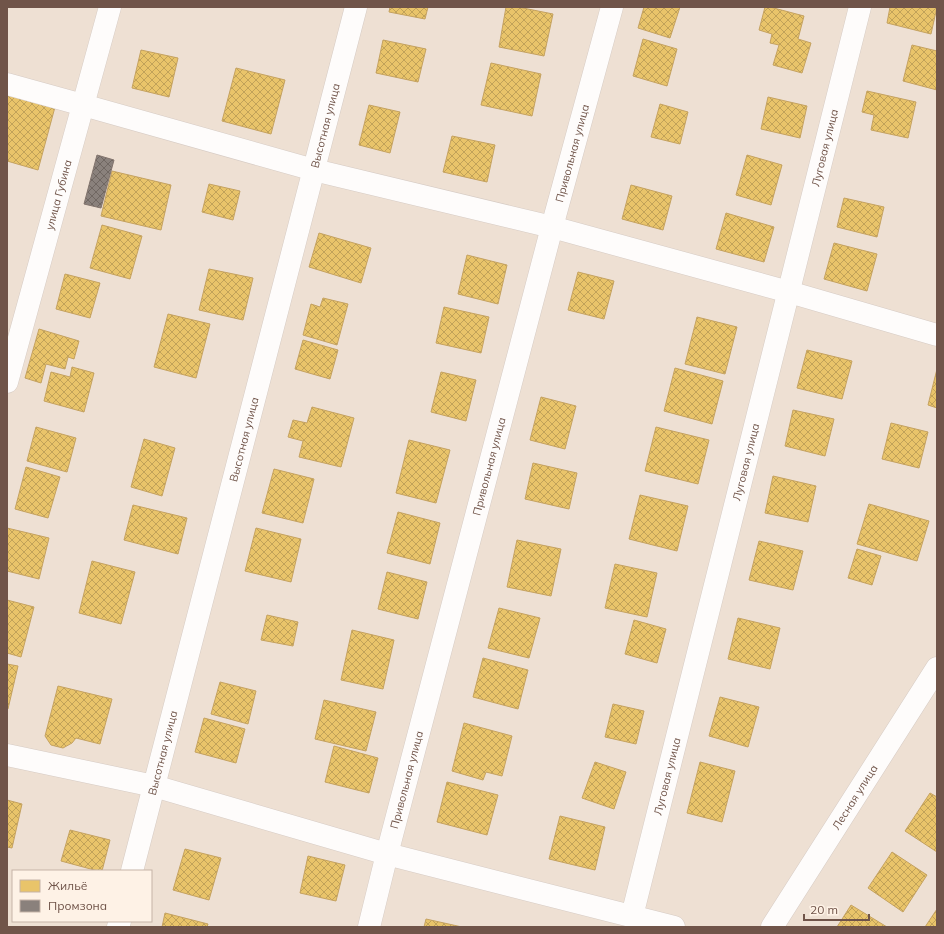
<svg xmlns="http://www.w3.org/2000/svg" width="944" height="934" font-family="Mulish,sans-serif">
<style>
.residential{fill:#eee0d3;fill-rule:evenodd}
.homes{fill:url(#homes-cross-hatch);stroke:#c5a260}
.industry{fill:url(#industry-cross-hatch);stroke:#82746d}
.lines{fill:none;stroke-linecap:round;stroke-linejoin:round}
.street-casing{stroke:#d6cbc4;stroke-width:23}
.street{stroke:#fefcfb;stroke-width:22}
.labels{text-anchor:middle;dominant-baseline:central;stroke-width:4;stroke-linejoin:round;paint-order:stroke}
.street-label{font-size:11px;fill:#705449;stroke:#fef2e6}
</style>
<defs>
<pattern id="homes-cross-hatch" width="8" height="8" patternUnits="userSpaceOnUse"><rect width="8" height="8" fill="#e9c46a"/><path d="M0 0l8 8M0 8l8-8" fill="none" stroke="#c1a259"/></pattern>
<pattern id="industry-cross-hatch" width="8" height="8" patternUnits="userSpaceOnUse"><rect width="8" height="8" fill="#8a817c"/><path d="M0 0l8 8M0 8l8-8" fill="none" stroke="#706762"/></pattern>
</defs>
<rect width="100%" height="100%" fill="#f5eee6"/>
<path class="residential" d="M 7,7 L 937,7 L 937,927 L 7,927 ZM 13,871 L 151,871 L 151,921 L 13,921 Z"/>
<path class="homes" d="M 390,7 L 428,7 L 425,19 L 389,12 Z
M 506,7 L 518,7 L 553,14 L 544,56 L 499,47 Z
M 644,7 L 680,7 L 670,38 L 638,28 Z
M 765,7 L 770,7 L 804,16 L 798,39 L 811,43 L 802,73 L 773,65 L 779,45 L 770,43 L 772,34 L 759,30 Z
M 890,7 L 937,7 L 931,34 L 887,23 Z
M 643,39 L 677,49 L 667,86 L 633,76 Z
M 383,40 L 426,49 L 418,82 L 376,73 Z
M 912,45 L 937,51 L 937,90 L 903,81 Z
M 141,50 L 178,58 L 169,97 L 132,88 Z
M 491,63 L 541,74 L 532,116 L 481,105 Z
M 236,68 L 285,80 L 271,134 L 222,121 Z
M 867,91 L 916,102 L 908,138 L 871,130 L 874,115 L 862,112 Z
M 7,94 L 55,107 L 38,170 L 7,161 Z
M 768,97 L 807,106 L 800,138 L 761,129 Z
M 660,104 L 688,112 L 680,144 L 651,137 Z
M 369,105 L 400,112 L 390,153 L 359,145 Z
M 452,136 L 495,145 L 487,182 L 443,172 Z
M 747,155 L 782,165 L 771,205 L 736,195 Z
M 112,171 L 171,185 L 161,230 L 101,216 Z
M 209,184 L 240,191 L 233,220 L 202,212 Z
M 631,185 L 672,196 L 663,230 L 622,219 Z
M 844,198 L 884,207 L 877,237 L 837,227 Z
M 726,213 L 774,227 L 764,262 L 716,249 Z
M 102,225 L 142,236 L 130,279 L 90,268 Z
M 319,233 L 371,248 L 361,283 L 309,267 Z
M 834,243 L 877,254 L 867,291 L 824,279 Z
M 467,255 L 507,265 L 498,304 L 458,294 Z
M 209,269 L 253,278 L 243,320 L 199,310 Z
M 578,272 L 614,281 L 604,319 L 568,310 Z
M 65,274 L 100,283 L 90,318 L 56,309 Z
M 323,298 L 348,304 L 337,345 L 303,335 L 311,304 L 320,307 Z
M 444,307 L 489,317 L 481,353 L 436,343 Z
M 168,314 L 210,324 L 196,378 L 154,367 Z
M 697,317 L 737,327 L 725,374 L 685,364 Z
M 39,329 L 79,341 L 74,359 L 68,357 L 65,369 L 46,364 L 41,383 L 25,378 Z
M 303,340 L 338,350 L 330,379 L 295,369 Z
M 807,350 L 852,361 L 842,399 L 797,388 Z
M 72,367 L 94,373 L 84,412 L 44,401 L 51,372 L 70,377 Z
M 675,368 L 723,381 L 712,424 L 664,411 Z
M 937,369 L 937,408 L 928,405 Z
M 441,372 L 476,380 L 466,421 L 431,412 Z
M 541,397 L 576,406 L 565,449 L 530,440 Z
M 312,407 L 354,418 L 341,467 L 299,457 L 303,441 L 288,437 L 293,420 L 307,423 Z
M 793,410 L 834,419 L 825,456 L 785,446 Z
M 891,423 L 928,432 L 919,468 L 882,459 Z
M 36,427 L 76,438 L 67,472 L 27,461 Z
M 656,427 L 709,440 L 698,484 L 645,471 Z
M 144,439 L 175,448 L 162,496 L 131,487 Z
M 409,440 L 450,450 L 436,503 L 396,493 Z
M 533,463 L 577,473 L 569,509 L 525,499 Z
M 26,467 L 60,477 L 48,518 L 15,509 Z
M 274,469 L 314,479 L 303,523 L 262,513 Z
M 773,476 L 816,486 L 808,522 L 765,513 Z
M 640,495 L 688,506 L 677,551 L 629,539 Z
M 869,504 L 929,521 L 917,561 L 857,544 Z
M 133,505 L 187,518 L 178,554 L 124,540 Z
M 398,512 L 440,523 L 430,564 L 387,553 Z
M 7,528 L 49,538 L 39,579 L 7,571 Z
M 256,528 L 301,539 L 291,582 L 245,571 Z
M 517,540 L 561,549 L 551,596 L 507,587 Z
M 759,541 L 803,551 L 793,590 L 749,580 Z
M 857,549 L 881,556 L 872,585 L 848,578 Z
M 92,561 L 135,572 L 121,624 L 79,613 Z
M 615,564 L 657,573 L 647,617 L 605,608 Z
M 387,572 L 427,582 L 418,619 L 378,609 Z
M 7,600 L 34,607 L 21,657 L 7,653 Z
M 499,608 L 540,618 L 529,658 L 488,648 Z
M 267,615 L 298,622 L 293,646 L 261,640 Z
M 738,618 L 780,628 L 770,669 L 728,659 Z
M 634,620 L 666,629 L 657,663 L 625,654 Z
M 352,630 L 394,640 L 383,689 L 341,680 Z
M 483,658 L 528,670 L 518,709 L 473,697 Z
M 7,664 L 18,666 L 8,709 L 7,709 Z
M 220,682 L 256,691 L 248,724 L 211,714 Z
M 58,686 L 112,699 L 100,744 L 76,738 L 72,743 L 63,748 L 51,745 L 45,736 Z
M 720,697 L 759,707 L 748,747 L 709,736 Z
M 324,700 L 376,712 L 366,751 L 315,739 Z
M 613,704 L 644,711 L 636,744 L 605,737 Z
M 204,718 L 245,729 L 236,763 L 195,752 Z
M 464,723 L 512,736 L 502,776 L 486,772 L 483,780 L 452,771 Z
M 334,746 L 378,758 L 369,793 L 325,782 Z
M 595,762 L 626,772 L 614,809 L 582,798 Z
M 700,762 L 735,771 L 722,822 L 687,813 Z
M 447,782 L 498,795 L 487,835 L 437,822 Z
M 930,793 L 937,797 L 937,852 L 905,831 Z
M 7,800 L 22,804 L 12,848 L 7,847 Z
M 560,816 L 605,827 L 595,870 L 549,859 Z
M 70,830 L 110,840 L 102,871 L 98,871 L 61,861 Z
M 185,849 L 221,858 L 209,900 L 173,890 Z
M 892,852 L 927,875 L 903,912 L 868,888 Z
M 308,856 L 345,865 L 336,901 L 300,893 Z
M 851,905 L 887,927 L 837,927 Z
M 937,909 L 937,927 L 925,927 Z
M 165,913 L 208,924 L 207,927 L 162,927 Z
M 426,919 L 462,927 L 424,927 Z"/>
<path class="industry" d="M 97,155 L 114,160 L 101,208 L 84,204 Z"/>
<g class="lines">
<g class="street-casing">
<g id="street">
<path d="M 7,84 L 83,105 L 314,170 L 552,227 L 789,292 L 937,335"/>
<path id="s1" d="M 7,382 L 110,7"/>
<path d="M 7,755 L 154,786 L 387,854 L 674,927"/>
<path id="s2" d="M 132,871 L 154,786 L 356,7"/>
<path id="s3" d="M 632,916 L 860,7"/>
<path d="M 118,927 L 120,921"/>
<path id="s4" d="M 369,927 L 387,854 L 552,227 L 612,7"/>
<path id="s5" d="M 772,927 L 937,668"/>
</g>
</g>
<use href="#street" class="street"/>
</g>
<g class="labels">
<g class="street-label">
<text stroke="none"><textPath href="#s2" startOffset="770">Высотная улица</textPath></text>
<text stroke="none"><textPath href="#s3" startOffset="792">Луговая улица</textPath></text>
<text stroke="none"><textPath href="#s4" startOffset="800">Привольная улица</textPath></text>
<text stroke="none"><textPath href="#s1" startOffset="194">улица Губина</textPath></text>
<text stroke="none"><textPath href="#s2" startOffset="446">Высотная улица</textPath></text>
<text stroke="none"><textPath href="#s3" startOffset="468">Луговая улица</textPath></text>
<text stroke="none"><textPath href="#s4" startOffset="476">Привольная улица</textPath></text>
<text stroke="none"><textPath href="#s2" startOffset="122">Высотная улица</textPath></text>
<text stroke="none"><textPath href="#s3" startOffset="144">Луговая улица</textPath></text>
<text stroke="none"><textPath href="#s4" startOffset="152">Привольная улица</textPath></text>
<text stroke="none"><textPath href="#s5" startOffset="154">Лесная улица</textPath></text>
</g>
</g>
<rect width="944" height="934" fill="none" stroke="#705449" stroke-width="16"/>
<rect x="12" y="870" width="140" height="52" fill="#fef2e6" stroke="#c5b3a7"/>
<rect x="20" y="880" width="20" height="12" fill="#e9c46a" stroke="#c5b3a7"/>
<text x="48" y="890" font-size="12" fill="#705449">Жильё</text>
<rect x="20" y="900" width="20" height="12" fill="#8a817c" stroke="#c5b3a7"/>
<text x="48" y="910" font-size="12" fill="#705449">Промзона</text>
<path d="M804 914v6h65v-6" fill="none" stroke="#705449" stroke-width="2"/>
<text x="810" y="914" font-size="12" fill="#705449" stroke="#fef2e6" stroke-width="3" paint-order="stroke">20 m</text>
</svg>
